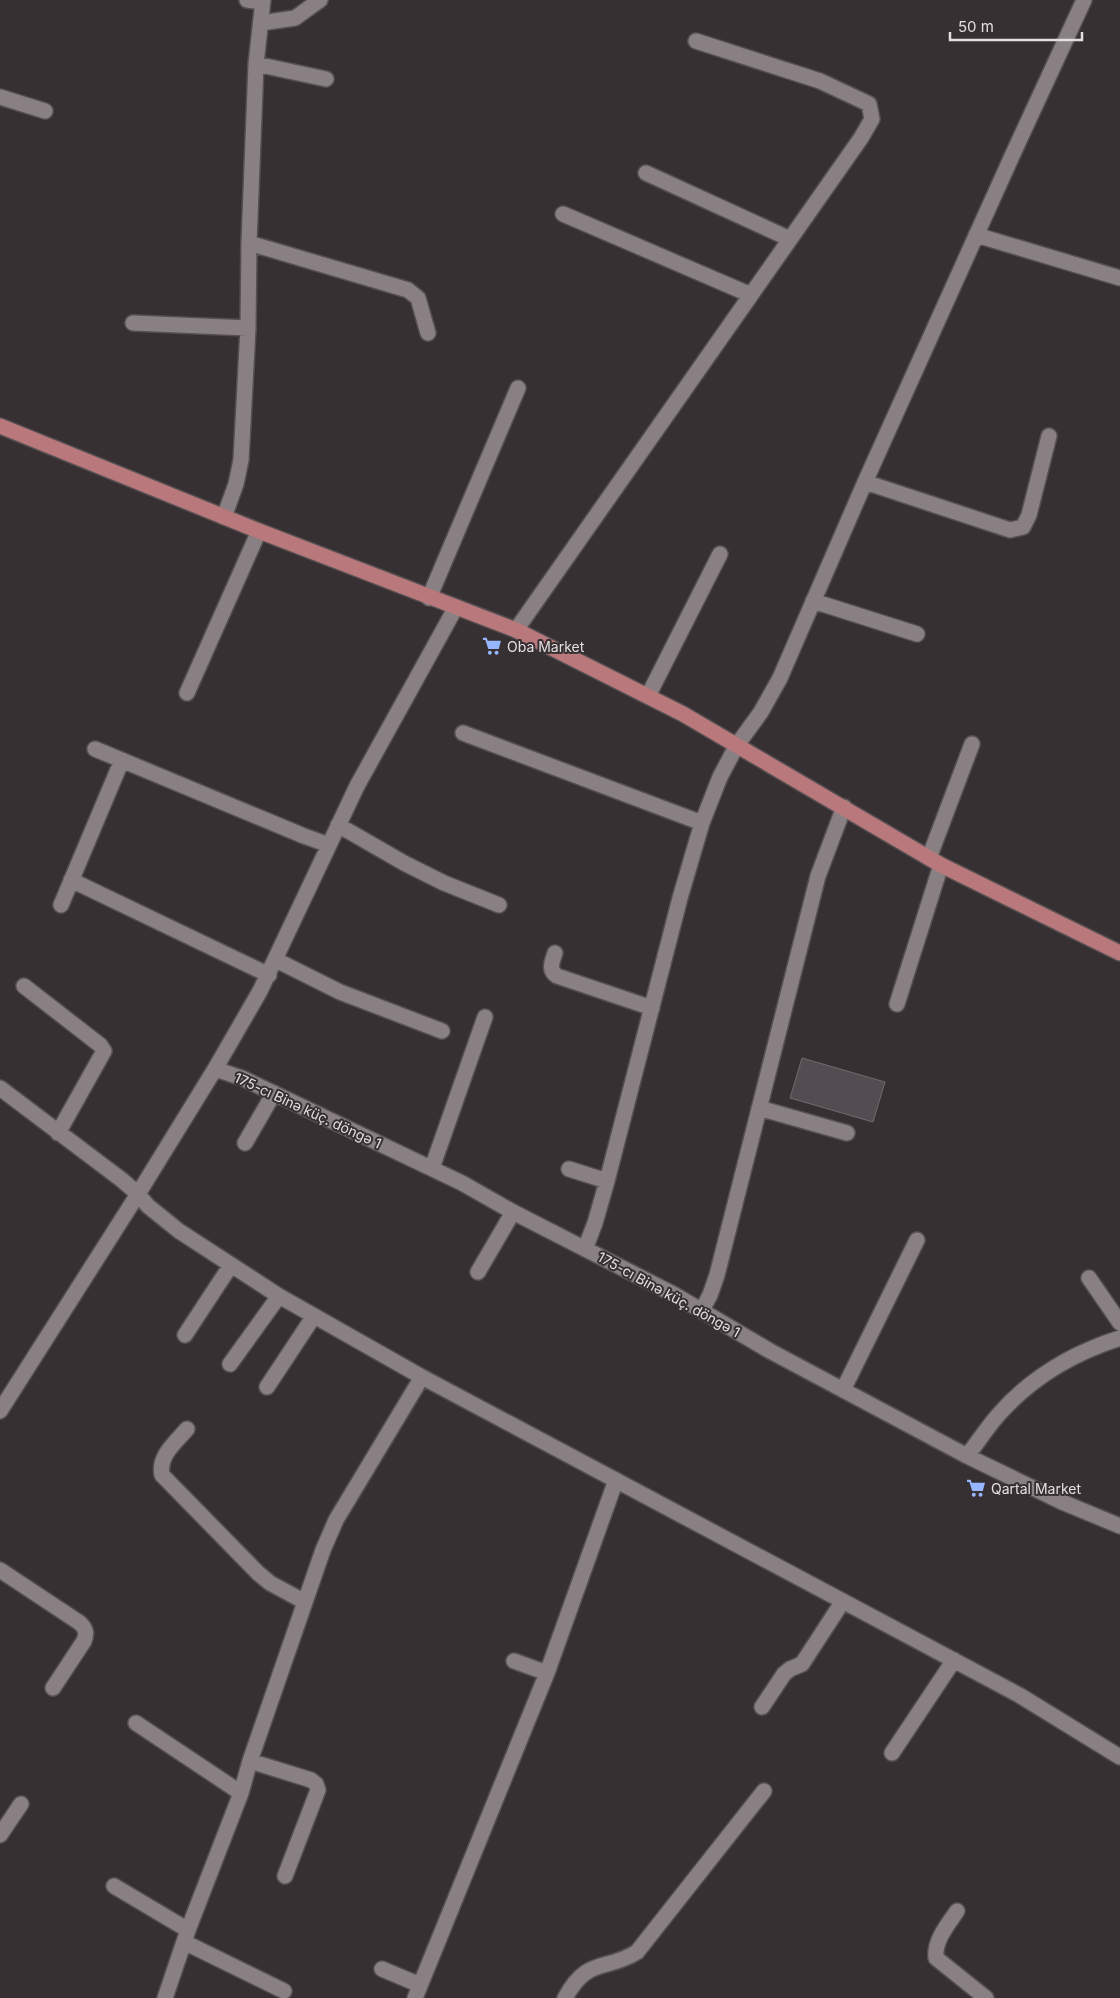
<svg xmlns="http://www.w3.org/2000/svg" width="1120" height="1998" font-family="Inter,sans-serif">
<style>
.building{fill:#534d51;stroke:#716a6e}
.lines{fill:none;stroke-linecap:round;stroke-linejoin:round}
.minor-casing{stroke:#554f51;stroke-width:18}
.major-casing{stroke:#554f51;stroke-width:18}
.minor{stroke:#888082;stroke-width:15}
.major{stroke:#b9787b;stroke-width:15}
.labels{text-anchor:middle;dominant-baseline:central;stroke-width:4;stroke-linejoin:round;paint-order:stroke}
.poi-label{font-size:14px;fill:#e3dedf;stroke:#373032;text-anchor:start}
.street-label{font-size:14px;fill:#e3dedf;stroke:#373032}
</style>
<rect width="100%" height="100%" fill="#373032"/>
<path class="building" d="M 802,1058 L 885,1082 L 873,1122 L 790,1098 Z"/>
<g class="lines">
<g class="minor-casing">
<path id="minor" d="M 247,0 L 262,2
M 261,23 L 295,18 L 320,0
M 256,64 L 326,79
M 0,97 L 45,111
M 646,173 L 790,239
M 563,214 L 751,295
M 976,235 L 1120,278
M 249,243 L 408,290 L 418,298 L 428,333
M 133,323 L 248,328
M 865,482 L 1010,530 L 1023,527 L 1029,515 L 1049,436
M 224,517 L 236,484 L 241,460 L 248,328 L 249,243 L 256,64 L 263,0
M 429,598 L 518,388
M 813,601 L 917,634
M 516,630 L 861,138 L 872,119 L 869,104 L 820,81 L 696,41
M 187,693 L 259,531
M 648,696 L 720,554
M 463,733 L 702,823
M 95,749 L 304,836 L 329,845
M 338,825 L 404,863 L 444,883 L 499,905
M 929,858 L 972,744
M 71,880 L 269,975
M 61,905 L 122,760
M 555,953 C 552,962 548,970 557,976 L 652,1008
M 276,960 L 340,992 L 442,1031
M 24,986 L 100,1045 L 104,1051 L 58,1133
M 897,1004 L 941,865
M 215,1069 L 242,1078 L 462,1183 L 513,1212 L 675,1295 L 770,1351 L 967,1456 L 1062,1502 L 1120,1526
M 0,1088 L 122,1180 L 138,1194 L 148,1206 L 179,1231 L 279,1296 L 422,1377 L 1019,1695 L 1120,1757
M 759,1108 L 847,1133
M 245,1143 L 274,1093
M 432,1168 L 485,1017
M 569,1169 L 607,1181
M 585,1249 L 595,1223 L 607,1181 L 680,898 L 702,823 L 720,777 L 737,745 L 761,712 L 780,678 L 865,482 L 1012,156 L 1084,0
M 478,1272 L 513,1212
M 1089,1278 L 1120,1323
M 702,1310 L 710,1295 L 717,1275 L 818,876 L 844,807
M 185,1335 L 231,1265
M 230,1364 L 279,1296
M 267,1387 L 314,1316
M 843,1390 L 917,1240
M 0,1411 L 138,1194 L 215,1069 L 260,991 L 357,786 L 456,607
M 187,1429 C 175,1443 158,1456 162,1475 L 258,1573 L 270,1583 L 305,1602
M 967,1456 C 978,1442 988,1426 1000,1413 C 1033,1376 1073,1353 1120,1338
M 0,1570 L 80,1623 C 86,1629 87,1633 84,1641 L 53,1688
M 514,1661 L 547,1673
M 762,1707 L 784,1674 L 790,1669 L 802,1664 L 843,1601
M 136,1723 L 241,1793
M 892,1753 L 954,1660
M 250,1761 L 311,1780 L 316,1784 L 318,1790 L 285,1876
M 0,1835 L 21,1804
M 114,1886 L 188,1930
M 957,1911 C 948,1925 934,1940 936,1958 L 986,1998
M 184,1942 L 284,1991
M 382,1969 L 420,1985
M 165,1998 L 188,1930 L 241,1793 L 250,1761 L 323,1550 L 336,1520 L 422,1377
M 415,1998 L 547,1673 L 616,1480
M 565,1998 C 588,1956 605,1972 637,1952 L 764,1791"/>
</g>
<g class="major-casing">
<path id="major" d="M 0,426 L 259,531 L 516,630 L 683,714 L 941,865 L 1120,953"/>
</g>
<use href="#minor" class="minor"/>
<use href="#major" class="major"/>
</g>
<defs>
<g id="supermarket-bare" transform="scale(1.5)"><path d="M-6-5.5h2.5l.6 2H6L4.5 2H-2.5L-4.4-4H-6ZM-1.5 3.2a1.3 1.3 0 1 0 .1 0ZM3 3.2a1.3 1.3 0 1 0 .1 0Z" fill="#96b6fd" stroke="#373032" stroke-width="2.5" paint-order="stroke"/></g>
</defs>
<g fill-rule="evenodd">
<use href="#supermarket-bare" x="492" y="646"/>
<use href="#supermarket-bare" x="976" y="1488"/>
</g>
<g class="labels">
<g class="poi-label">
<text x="507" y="646">Oba Market</text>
<text x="991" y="1488">Qartal Market</text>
</g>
<g class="street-label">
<text transform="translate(308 1110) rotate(25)">175-cı Binə küç. döngə 1</text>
<text transform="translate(669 1294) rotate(29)">175-cı Binə küç. döngə 1</text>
</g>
</g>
<path d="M950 32v8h132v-8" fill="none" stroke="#e3dedf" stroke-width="2.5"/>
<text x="958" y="32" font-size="15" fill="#e3dedf" stroke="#373032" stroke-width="4" paint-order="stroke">50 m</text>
</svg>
